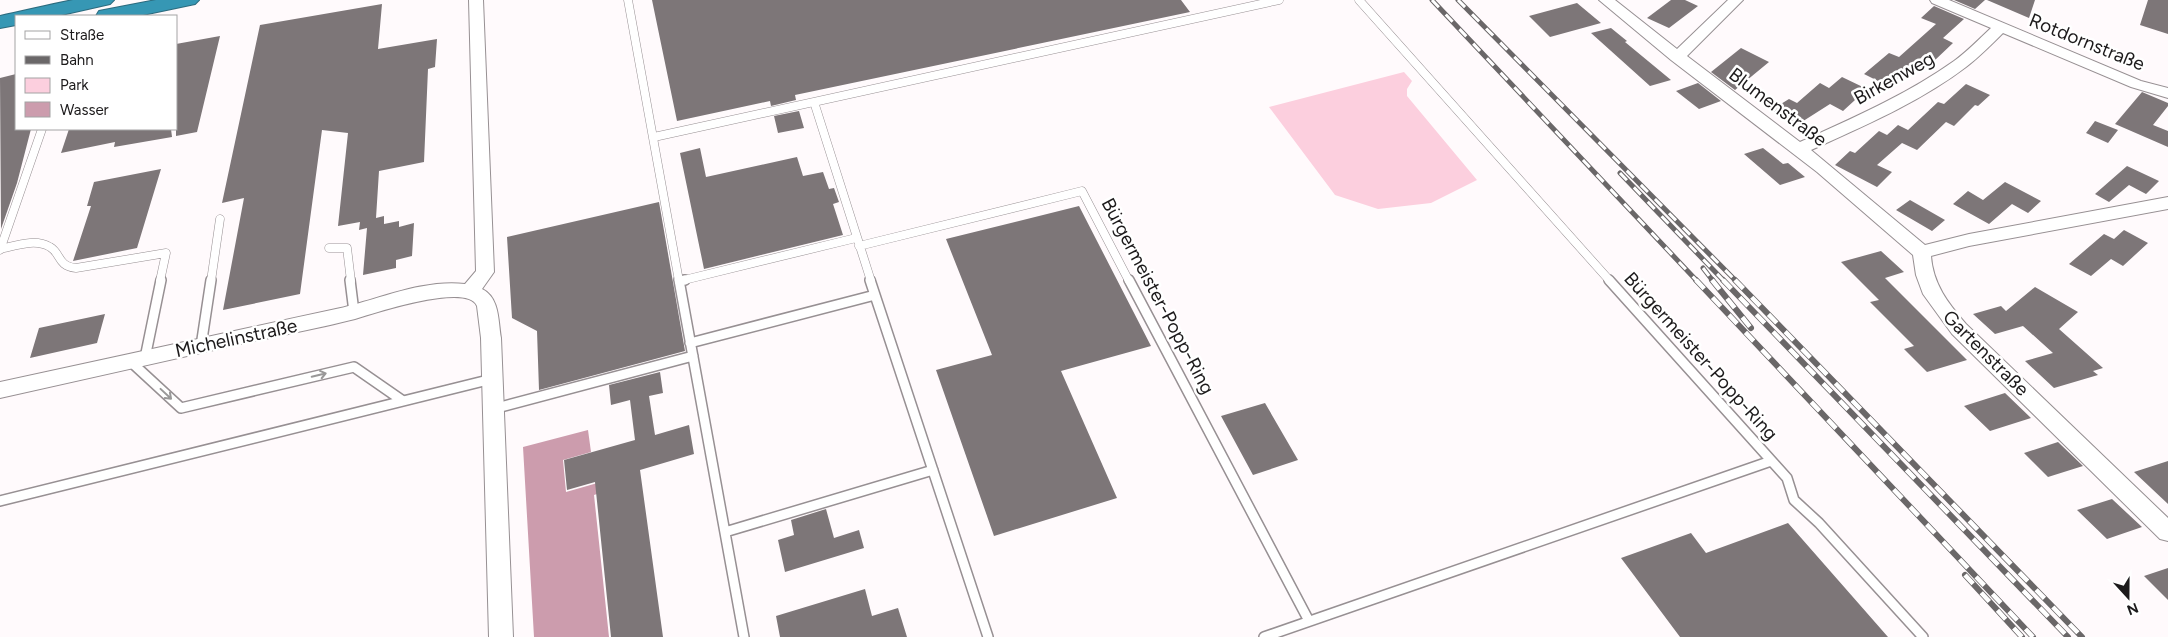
<svg xmlns="http://www.w3.org/2000/svg" width="2168" height="637" font-family="Figtree,sans-serif">
<style>
.green{fill:#fccfde}
.water{fill:#cc9cad}
.building{fill:#7d7678}
.lines{fill:none;stroke-linecap:round;stroke-linejoin:round}
.service-far1-casing{stroke:#979093;stroke-width:9}
.service-casing{stroke:#979093;stroke-width:12}
.minor-casing{stroke:#979093;stroke-width:2}
.motorway-casing{stroke:#2d6b7e;stroke-width:2}
.service-far1{stroke:#fff;stroke-width:8}
.service{stroke:#fff;stroke-width:9}
.minor{fill:#fff;fill-rule:evenodd}
.motorway{fill:#3697b4;fill-rule:evenodd}
.rail-far1-casing{stroke:#6a6768;stroke-width:5}
.rail-casing{stroke:#6a6768;stroke-width:6}
.rail-far1{stroke:#fff;stroke-width:3;stroke-dasharray:10;stroke-linecap:butt}
.rail{stroke:#fff;stroke-width:4.5;stroke-dasharray:12;stroke-linecap:butt}
.oneway{stroke:#999898}
.labels{text-anchor:middle;dominant-baseline:central;stroke-width:5;stroke-linejoin:round;paint-order:stroke}
.street-label{font-size:19px;fill:#1c1a1b;stroke:#fff}
</style>
<rect width="100%" height="100%" fill="#fffafc"/>
<path class="green" d="M 1404,72 L 1412,81 L 1407,89 L 1407,96 L 1477,180 L 1431,203 L 1378,209 L 1335,195 L 1269,107 Z"/>
<path class="water" d="M 588,430 L 591,452 L 563,460 L 566,492 L 608,480 L 609,490 L 594,495 L 609,637 L 534,637 L 523,447 Z"/>
<path class="building" d="M 652,0 L 1181,0 L 1190,12 L 795,95 L 796,100 L 771,106 L 770,101 L 677,121 Z
M 1671,0 L 1685,0 L 1698,6 L 1669,28 L 1647,18 Z
M 1954,0 L 1985,0 L 1975,9 Z
M 1987,0 L 2035,0 L 2029,18 Z
M 2148,0 L 2168,0 L 2168,34 L 2140,25 Z
M 1577,3 L 1601,23 L 1550,37 L 1529,16 Z
M 382,4 L 378,49 L 437,39 L 435,67 L 428,69 L 424,162 L 379,171 L 376,218 L 384,216 L 384,224 L 399,221 L 399,227 L 414,223 L 412,256 L 396,260 L 396,268 L 363,275 L 367,228 L 359,230 L 360,222 L 338,226 L 348,133 L 322,130 L 300,294 L 223,310 L 244,198 L 222,203 L 260,25 Z
M 1934,6 L 1964,19 L 1943,38 L 1953,43 L 1934,61 L 1923,56 L 1890,87 L 1864,74 L 1889,53 L 1899,57 L 1936,24 L 1921,18 Z
M 1611,28 L 1627,41 L 1625,42 L 1671,80 L 1650,86 L 1591,33 Z
M 220,36 L 197,132 L 176,136 L 176,44 Z
M 1741,48 L 1769,62 L 1735,90 L 1711,72 Z
M 16,74 L 16,129 L 31,129 L 17,183 L 1,229 L 0,78 Z
M 1842,77 L 1867,89 L 1843,111 L 1830,104 L 1797,125 L 1771,110 L 1789,99 L 1797,103 L 1820,83 L 1829,88 Z
M 1698,83 L 1721,101 L 1699,109 L 1676,91 Z
M 1966,84 L 1990,95 L 1978,106 L 1975,105 L 1954,126 L 1946,122 L 1917,150 L 1902,143 L 1877,165 L 1892,172 L 1877,187 L 1835,165 L 1850,151 L 1855,153 L 1879,131 L 1887,135 L 1898,125 L 1908,130 L 1938,102 L 1944,104 Z
M 2142,92 L 2168,103 L 2168,106 L 2153,125 L 2168,131 L 2168,147 L 2115,124 Z
M 799,111 L 804,128 L 778,133 L 774,116 Z
M 2095,121 L 2118,130 L 2108,143 L 2086,133 Z
M 69,129 L 171,129 L 172,137 L 114,147 L 115,142 L 61,153 Z
M 700,148 L 706,177 L 797,157 L 803,176 L 823,172 L 829,189 L 834,188 L 839,202 L 833,204 L 843,235 L 704,269 L 680,153 Z
M 1763,148 L 1783,164 L 1788,163 L 1805,177 L 1780,185 L 1744,154 Z
M 2127,166 L 2159,181 L 2146,194 L 2129,185 L 2109,202 L 2095,194 Z
M 161,169 L 137,248 L 73,261 L 91,206 L 87,206 L 94,182 Z
M 2005,182 L 2041,201 L 2028,213 L 2012,204 L 1989,224 L 1953,204 L 1968,191 L 1983,200 Z
M 1910,200 L 1945,220 L 1932,231 L 1896,210 Z
M 659,202 L 685,351 L 539,390 L 537,331 L 512,318 L 507,237 Z
M 1079,206 L 1151,346 L 1061,371 L 1117,498 L 994,536 L 936,370 L 992,355 L 946,239 Z
M 2124,230 L 2148,243 L 2123,266 L 2111,259 L 2091,276 L 2069,264 L 2104,234 L 2114,239 Z
M 1881,251 L 1904,272 L 1885,278 L 1967,360 L 1927,372 L 1904,349 L 1914,346 L 1870,302 L 1879,300 L 1841,262 Z
M 2035,287 L 2078,312 L 2059,329 L 2103,368 L 2093,371 L 2098,375 L 2054,388 L 2025,361 L 2053,353 L 2023,326 L 1995,334 L 1973,314 L 2001,306 L 2006,311 Z
M 105,314 L 97,343 L 30,358 L 39,328 Z
M 660,372 L 663,393 L 649,396 L 655,435 L 689,425 L 694,454 L 640,470 L 663,637 L 611,637 L 595,482 L 567,490 L 564,460 L 635,440 L 630,400 L 611,405 L 609,385 Z
M 2005,393 L 2031,418 L 1990,431 L 1964,406 Z
M 1265,403 L 1298,460 L 1253,475 L 1221,416 Z
M 2058,442 L 2083,466 L 2048,477 L 2024,453 Z
M 2168,461 L 2168,504 L 2134,472 Z
M 2112,499 L 2142,527 L 2107,539 L 2077,510 Z
M 826,509 L 834,538 L 859,530 L 864,548 L 785,572 L 778,540 L 794,535 L 791,520 Z
M 1788,523 L 1888,637 L 1680,637 L 1621,558 L 1691,533 L 1706,553 Z
M 2168,568 L 2168,600 L 2144,576 Z
M 865,589 L 872,616 L 898,608 L 907,637 L 780,637 L 776,616 Z"/>
<g class="lines">
<g class="service-far1-casing">
<path id="service-far1" d="M 628,0 L 679,281
M 1359,0 L 1610,281
M 814,102 L 871,281
M 654,137 L 1279,0
M 859,246 L 1082,191 L 1129,281
M 329,248 L 347,248 L 351,281
M 0,249 C 15,246 35,238 50,247 C 61,253 57,266 76,268 L 166,253 L 160,281
M 0,250 L 42,129
M 211,281 L 220,219
M 680,281 L 856,238"/>
</g>
<g class="service-casing">
<path id="service" d="M 350,280 L 354,312
M 679,280 L 744,637
M 870,280 L 988,637
M 1129,280 L 1309,621
M 1609,280 L 1787,478 L 1794,500 L 1819,523 L 1923,637
M 680,281 L 685,280
M 690,343 L 875,295
M 201,346 L 211,280
M 145,358 L 161,280
M 130,361 L 181,408 L 354,367 L 403,401
M 493,409 L 693,356
M 0,501 L 492,379
M 725,532 L 933,470
M 1264,637 L 1771,461"/>
</g>
<g class="minor-casing">
<path id="minor" d="M 469,0 L 483,0 L 494,272 L 482,289 C 500,298 498,321 501,338 L 513,637 L 489,637 L 481,338 L 477,306 C 467,282 375,313 355,319 C 316,329 276,336 236,345 C 158,363 79,380 0,398 L 0,382 C 112,358 224,333 336,309 C 378,300 422,279 465,284 L 476,271 Z
M 1599,0 L 1615,0 L 1677,49 L 1728,0 L 1743,0 L 1687,56 L 1800,142 C 1853,118 1906,95 1954,61 C 1967,52 1979,39 1991,28 L 1932,3 L 1930,0 L 1949,0 L 2141,81 L 2168,88 L 2168,98 L 2131,87 L 2003,33 C 1991,45 1979,57 1966,67 C 1920,102 1864,126 1811,150 L 1925,245 L 1969,234 L 2168,197 L 2168,209 L 1969,246 L 1931,256 C 1933,284 1948,303 1966,324 L 2168,518 L 2168,541 L 2160,539 L 1952,334 L 1923,294 L 1916,275 L 1913,255 L 1817,172 L 1671,60 Z"/>
</g>
<g class="motorway-casing">
<path id="motorway" d="M 73,0 L 114,0 L 110,4 L 57,16 L 16,16 L 16,25 L 0,28 L 0,16 C 24,11 48,5 73,0 Z
M 156,0 L 199,0 L 195,4 L 138,16 L 96,16 L 99,11 Z"/>
</g>
<use href="#service-far1" class="service-far1"/>
<use href="#service" class="service"/>
<use href="#minor" class="minor"/>
<use href="#motorway" class="motorway"/>
<g class="rail-far1-casing">
<path id="rail-far1" d="M 1432,0 L 1697,281
M 1458,0 L 1736,281
M 1620,173 L 1724,281
M 1703,268 L 1713,281"/>
</g>
<g class="rail-casing">
<path id="rail" d="M 1696,280 L 2033,637
M 1712,280 L 1751,328
M 1723,280 L 2068,637
M 1735,280 L 2082,637
M 1965,575 L 2022,637"/>
</g>
<use href="#rail-far1" class="rail-far1"/>
<use href="#rail" class="rail"/>
</g>
<defs><path id="oneway-shaft" d="M-6 0H5M1.5-3L5.5 0L1.5 3" fill="none" stroke-width="1.6" stroke-linecap="round" stroke-linejoin="round" transform="scale(1.25)"/></defs>
<g class="oneway">
<use href="#oneway-shaft" transform="translate(319 375) rotate(-13)"/>
<use href="#oneway-shaft" transform="translate(166 394) rotate(43)"/>
</g>
<g class="labels">
<g class="street-label">
<text transform="translate(2087 42) rotate(22)">Rotdornstraße</text>
<text transform="translate(1894 78) rotate(-29)">Birkenweg</text>
<text transform="translate(1778 107) rotate(37)">Blumenstraße</text>
<text transform="translate(1158 296) rotate(62)">Bürgermeister-Popp-Ring</text>
<text transform="translate(236 338) rotate(-12)">Michelinstraße</text>
<text transform="translate(1986 353) rotate(45)">Gartenstraße</text>
<text transform="translate(1701 356) rotate(48)">Bürgermeister-Popp-Ring</text>
</g>
</g>
<rect x="15" y="15" width="162" height="115" fill="#ffffff" stroke="#a4a3a4"/>
<rect x="25" y="31" width="25" height="8" fill="#ffffff" stroke="#a4a3a4"/>
<text x="60" y="40" font-size="15" fill="#1c1a1b">Straße</text>
<rect x="25" y="56" width="25" height="8" fill="#6a6768" stroke="#a4a3a4"/>
<text x="60" y="65" font-size="15" fill="#1c1a1b">Bahn</text>
<rect x="25" y="78" width="25" height="15" fill="#fccfde" stroke="#a4a3a4"/>
<text x="60" y="90" font-size="15" fill="#1c1a1b">Park</text>
<rect x="25" y="102" width="25" height="15" fill="#cc9cad" stroke="#a4a3a4"/>
<text x="60" y="115" font-size="15" fill="#1c1a1b">Wasser</text>
<g transform="translate(2128 597) rotate(159)" stroke="#ffffff" stroke-width="4" paint-order="stroke">
<path d="M0-4L9 19L0 12L-9 19Z" fill="#1c1a1b"/>
<text y="-8" font-size="14" font-weight="bold" text-anchor="middle" fill="#1c1a1b">N</text>
</g>
</svg>
